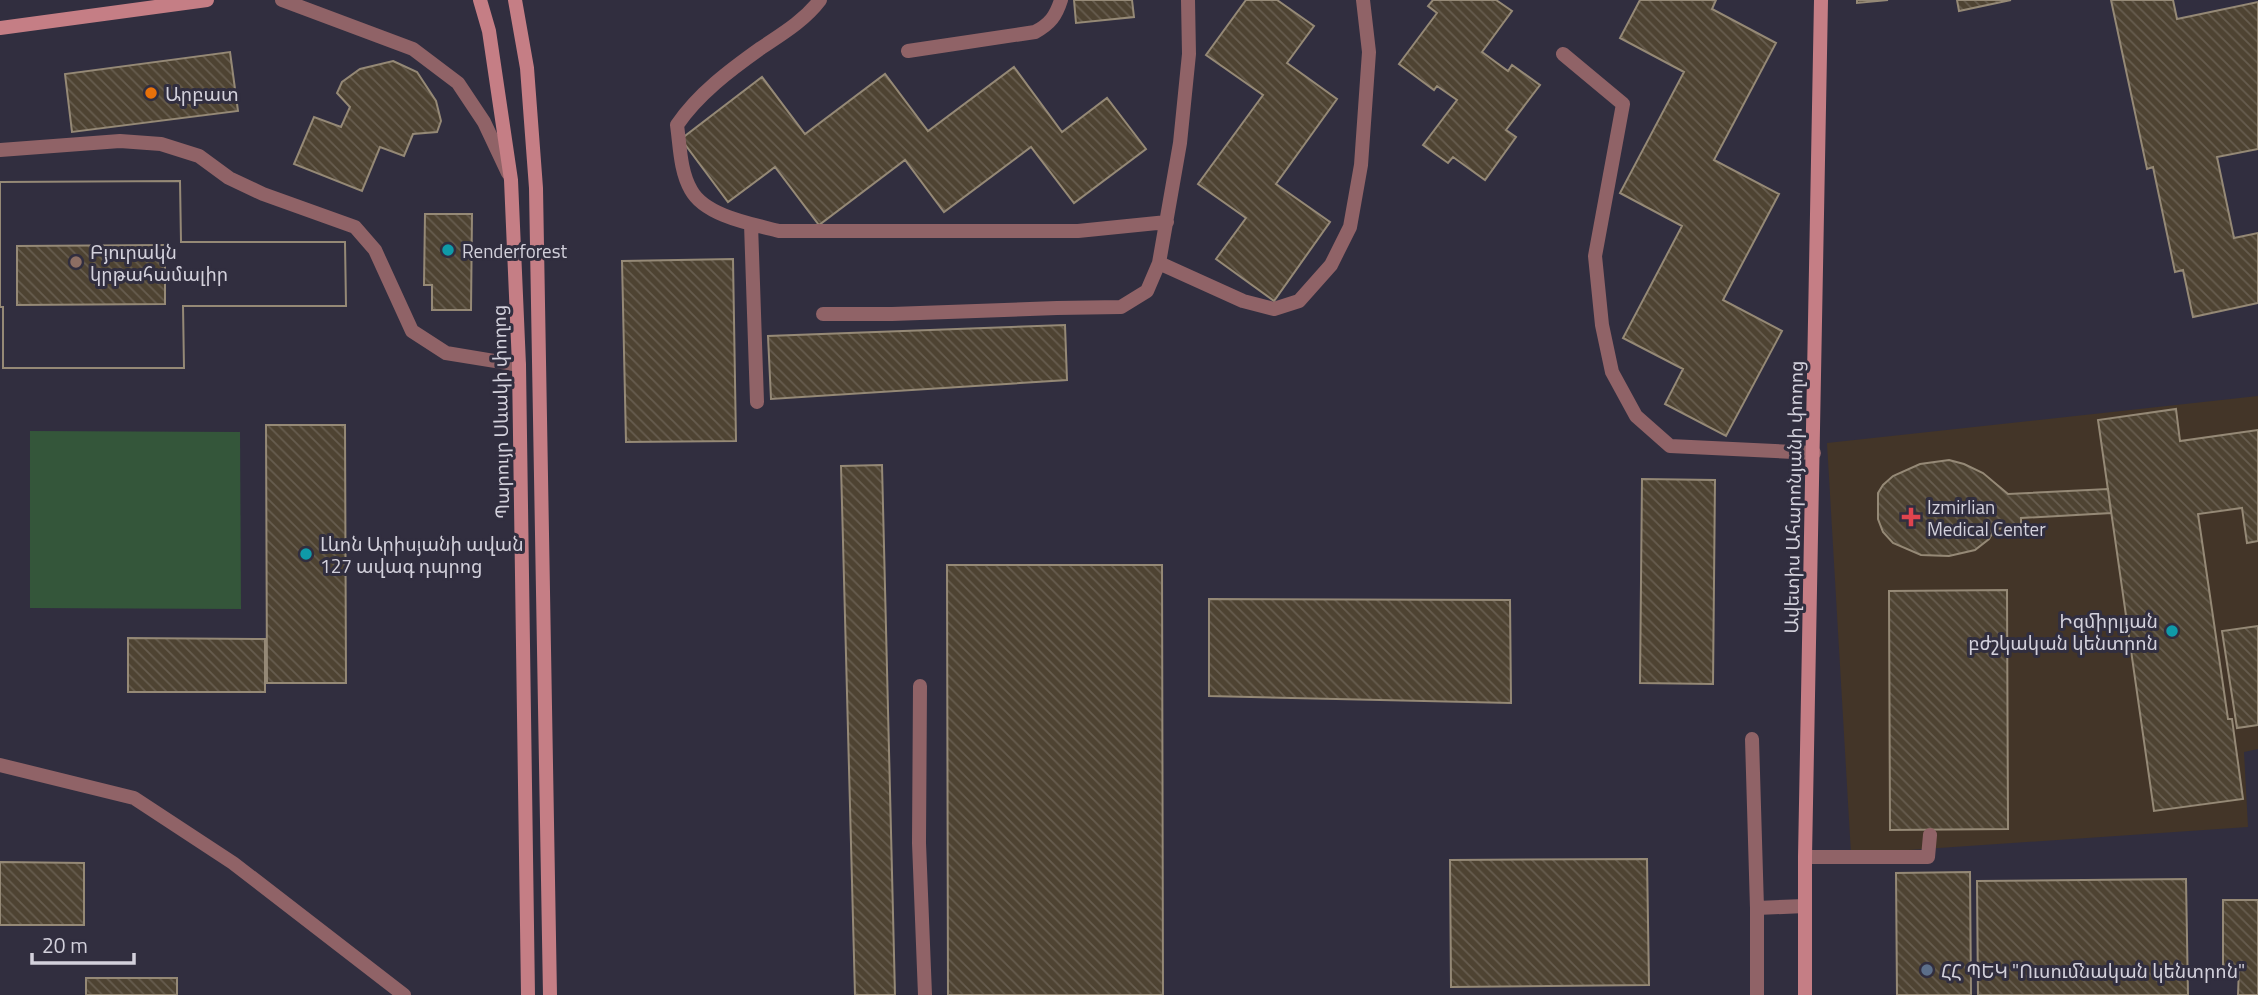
<svg xmlns="http://www.w3.org/2000/svg" width="2258" height="995" font-family="'Titillium Web','Noto Sans Armenian',sans-serif">
<style>
.medical{fill:#433528}
.grass{fill:#34563a}
.building{fill:url(#building-back-hatch);stroke:#958976;stroke-width:2;fill-rule:evenodd}
.lines{fill:none;stroke-linecap:round;stroke-linejoin:round}
.lane{stroke:#906367;stroke-width:14}
.street{stroke:#906367;stroke-width:14}
.secondary{stroke:#c57e85;stroke-width:14}
.food-dot{fill:#e8710a;stroke:#312e3f;stroke-width:2.5}
.culture-dot{fill:#0f9aa8;stroke:#312e3f;stroke-width:2.5}
.education-dot{fill:#8d6e63;stroke:#312e3f;stroke-width:2.5}
.health-dot{fill:#e0444e;stroke:#312e3f;stroke-width:2.5}
.service-dot{fill:#5c6f8a;stroke:#312e3f;stroke-width:2.5}
.labels{text-anchor:middle;dominant-baseline:central;stroke-width:6;stroke-linejoin:round;paint-order:stroke}
.poi-label{font-size:19px;fill:#d3d1dc;stroke:#312e3f;text-anchor:start}
.street-label{font-size:19px;fill:#d3d1dc;stroke:#312e3f}
</style>
<defs>
<pattern id="building-back-hatch" width="6" height="6" patternUnits="userSpaceOnUse" patternTransform="scale(1.75)"><rect width="6" height="6" fill="#4e4332"/><path d="M-1 5l2 2M0 0l6 6M5-1l2 2" fill="none" stroke="#675d4f"/></pattern>
</defs>
<rect width="100%" height="100%" fill="#312e3f"/>
<path class="medical" d="M 2258,396 L 2258,749 L 2244,752 L 2248,827 L 1851,854 L 1827,443 Z"/>
<path class="grass" d="M 30,431 L 240,432 L 241,609 L 30,608 Z"/>
<path class="building" d="M 1074,0 L 1132,0 L 1134,17 L 1076,23 Z
M 1246,0 L 1277,0 L 1314,26 L 1287,63 L 1337,99 L 1276,184 L 1330,222 L 1274,301 L 1216,259 L 1246,218 L 1198,184 L 1263,95 L 1206,55 Z
M 1433,0 L 1496,0 L 1512,11 L 1482,52 L 1508,71 L 1512,65 L 1540,85 L 1506,130 L 1516,137 L 1485,180 L 1453,157 L 1448,163 L 1423,145 L 1457,100 L 1437,86 L 1434,90 L 1399,64 L 1437,13 L 1428,6 Z
M 1640,0 L 1716,0 L 1712,9 L 1776,43 L 1714,160 L 1779,194 L 1723,300 L 1782,331 L 1726,436 L 1665,404 L 1683,369 L 1623,338 L 1682,226 L 1620,193 L 1684,72 L 1620,38 Z
M 1857,0 L 1888,0 L 1857,3 Z
M 1957,0 L 2011,0 L 1959,11 Z
M 2111,0 L 2173,0 L 2177,19 L 2258,2 L 2258,149 L 2217,157 L 2234,238 L 2258,233 L 2258,303 L 2193,317 L 2183,270 L 2175,272 L 2153,167 L 2147,169 Z
M 230,52 L 238,111 L 72,132 L 65,74 Z
M 393,61 L 417,72 L 436,101 L 441,121 L 437,132 L 413,134 L 404,156 L 380,147 L 362,191 L 294,164 L 314,117 L 341,127 L 350,107 L 337,93 L 342,82 L 360,69 Z
M 1014,67 L 1062,132 L 1107,98 L 1146,149 L 1074,203 L 1031,147 L 944,212 L 905,160 L 819,225 L 775,167 L 728,202 L 681,139 L 762,77 L 805,134 L 885,74 L 928,131 Z
M 180,181 L 181,242 L 345,242 L 346,306 L 183,306 L 184,368 L 3,368 L 3,307 L 0,307 L 0,182 ZM 165,245 L 165,304 L 17,305 L 17,246 Z
M 180,181 L 181,242 L 345,242 L 346,306 L 183,306 L 184,368 L 3,368 L 3,307 L 0,307 L 0,182 Z
M 425,214 L 472,214 L 471,310 L 432,310 L 432,285 L 424,285 Z
M 733,259 L 736,441 L 626,442 L 622,261 Z
M 1065,325 L 1067,380 L 771,399 L 768,336 Z
M 2176,409 L 2180,441 L 2258,430 L 2258,541 L 2247,543 L 2242,508 L 2198,514 L 2228,719 L 2232,719 L 2243,799 L 2154,811 L 2098,420 Z
M 266,425 L 345,425 L 346,683 L 267,683 Z
M 1949,460 L 1964,464 L 1983,473 L 2008,494 L 2108,489 L 2111,513 L 2021,518 L 2021,527 L 1995,529 L 1989,539 L 1975,550 L 1949,556 L 1921,555 L 1893,543 L 1883,532 L 1878,519 L 1878,493 L 1883,485 L 1893,476 L 1920,464 Z
M 882,465 L 895,995 L 855,995 L 841,466 Z
M 1642,479 L 1715,480 L 1713,684 L 1640,683 Z
M 947,565 L 1162,565 L 1163,995 L 948,995 Z
M 2007,590 L 2008,829 L 1890,830 L 1889,591 Z
M 1209,599 L 1510,600 L 1511,703 L 1209,696 Z
M 2258,626 L 2258,725 L 2237,728 L 2222,631 Z
M 128,638 L 265,639 L 265,692 L 128,692 Z
M 1647,859 L 1649,985 L 1451,987 L 1450,860 Z
M 0,862 L 84,863 L 84,925 L 0,925 Z
M 1970,872 L 1971,995 L 1897,995 L 1896,873 Z
M 2186,879 L 2188,995 L 1978,995 L 1977,881 Z
M 2223,900 L 2258,900 L 2258,995 L 2238,995 L 2239,968 L 2223,967 Z
M 86,978 L 177,978 L 177,995 L 86,995 Z"/>
<g class="lines">
<path class="lane" d="M 282,0 L 413,49 L 458,83 L 484,122 L 508,173
M 820,0 C 804,21 782,34 761,48 C 730,70 698,94 677,125 C 680,146 680,171 691,190 C 705,216 752,224 779,231 L 1078,231 L 1167,222
M 908,51 L 1035,32 C 1050,24 1056,16 1061,0
M 1563,54 L 1623,104 L 1595,256 L 1602,325 L 1612,372 L 1636,416 L 1670,446 L 1814,453
M 0,150 L 120,141 L 161,144 L 199,156 L 229,178 L 263,194 L 355,227 L 375,250 L 412,331 L 446,353 L 519,365
M 751,224 L 757,402
M 1159,263 L 1243,301 L 1274,309 L 1299,301 L 1331,265 L 1350,227 L 1361,165 L 1369,52 L 1363,0
M 823,314 L 892,314 L 1057,308 L 1121,307 L 1147,291 L 1159,263 L 1180,143 L 1189,54 L 1188,0
M 920,686 L 919,843 L 925,995
M 1752,739 L 1757,908 L 1805,906
M 1805,857 L 1928,857 L 1930,835
M 1757,908 L 1757,995"/>
<path class="street" d="M 0,765 L 134,798 L 233,863 L 404,995"/>
<path class="secondary" d="M 480,0 L 489,31 L 511,180 L 519,365 L 528,995
M 515,0 L 527,68 L 536,188 L 550,995
M 0,28 L 207,0
M 1805,995 L 1805,857 L 1821,0"/>
</g>
<circle class="food-dot" cx="151" cy="93" r="7"/>
<g class="culture-dot">
<circle cx="448" cy="250" r="7"/>
<circle cx="306" cy="554" r="7"/>
<circle cx="2172" cy="631" r="7"/>
</g>
<circle class="education-dot" cx="76" cy="262" r="7"/>
<path class="health-dot" d="M1907.5 506.5h7v7h7v7h-7v7h-7v-7h-7v-7h7z"/>
<circle class="service-dot" cx="1927" cy="970" r="7"/>
<g class="labels">
<g class="poi-label">
<text x="165" y="93">Արբատ</text>
<text x="462" y="250">Renderforest</text>
<text x="90" y="251">Բյուրակն<tspan x="90" dy="22">կրթահամալիր</tspan></text>
<text x="1927" y="506">Izmirlian<tspan x="1927" dy="22">Medical Center</tspan></text>
<text x="320" y="543">Լևոն Արիսյանի ավան<tspan x="320" dy="22">127 ավագ դպրոց</tspan></text>
<text x="2158" y="620" text-anchor="end">Իզմիրլյան<tspan x="2158" dy="22">բժշկական կենտրոն</tspan></text>
<text x="1941" y="970">ՀՀ ՊԵԿ "Ուսումնական կենտրոն"</text>
</g>
<g class="street-label">
<text transform="translate(500 412) rotate(-91)">Պարույր Սևակի փողոց</text>
<text transform="translate(1793 497) rotate(-89)">Ավետիս Ահարոնյանի փողոց</text>
</g>
</g>
<path d="M32 953v10h102v-10" fill="none" stroke="#d3d1dc" stroke-width="3.5"/>
<text x="42" y="953" font-size="21" fill="#d3d1dc" stroke="#312e3f" stroke-width="5" paint-order="stroke">20 m</text>
</svg>
